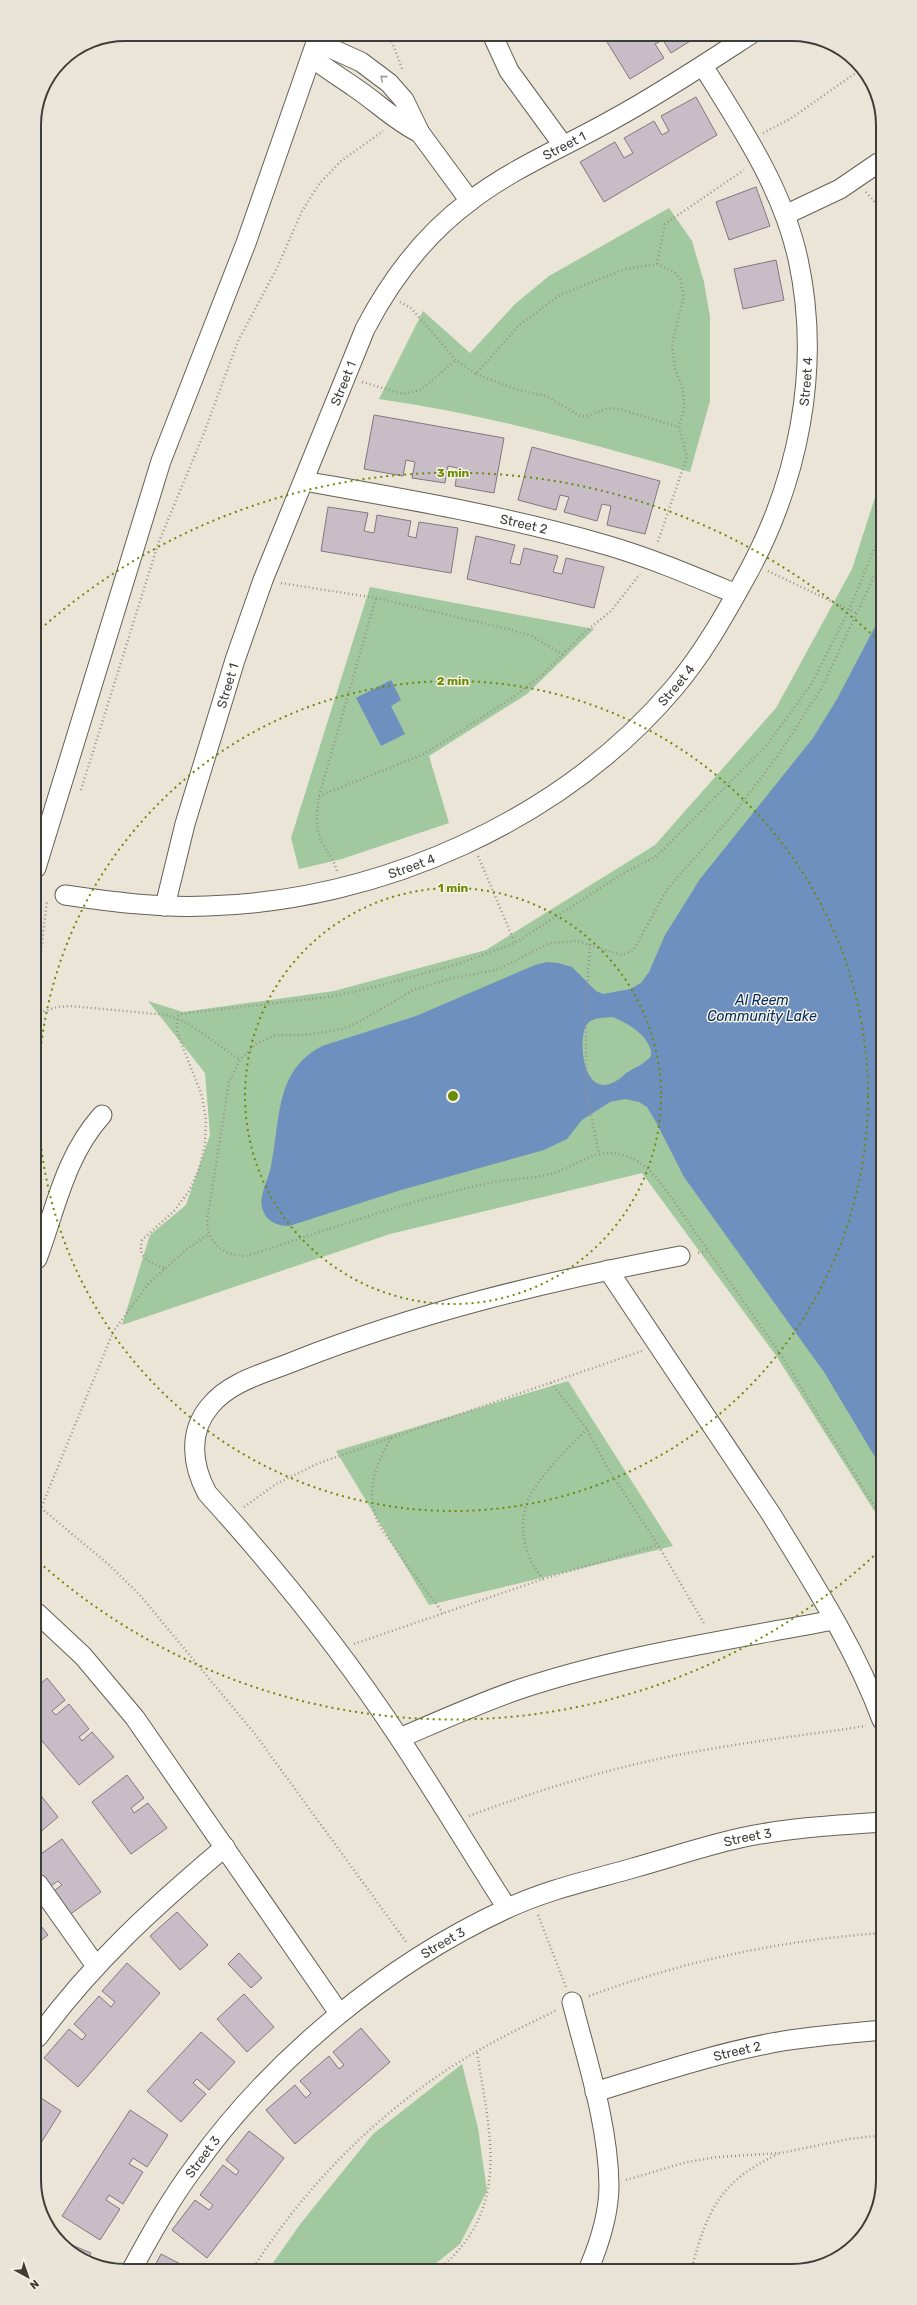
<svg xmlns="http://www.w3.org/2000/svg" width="917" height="2305" font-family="Rubik,sans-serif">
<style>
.green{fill:#a1c89e}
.water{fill:#6e90bf;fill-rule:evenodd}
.building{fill:#c8bdc7;stroke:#817780}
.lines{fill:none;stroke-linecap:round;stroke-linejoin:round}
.minor-casing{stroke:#656055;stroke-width:21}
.path{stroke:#99948b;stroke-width:2.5;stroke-dasharray:1 3;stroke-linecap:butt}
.minor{stroke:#fff;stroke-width:19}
.oneway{stroke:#9f9e9c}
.ring{fill:none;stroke:#6b8a08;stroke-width:2;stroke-dasharray:2 4}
.labels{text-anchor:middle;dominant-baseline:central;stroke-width:3;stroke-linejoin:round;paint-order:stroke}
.street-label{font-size:13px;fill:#3f3d38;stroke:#f8f3e5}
.water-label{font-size:14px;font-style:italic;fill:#002e67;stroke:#f8f3e5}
.rim{fill:none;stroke:#3f3d38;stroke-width:2}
.centre{fill:#6b8a08;stroke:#f8f3e5;stroke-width:2}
.ring-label{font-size:12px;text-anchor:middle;font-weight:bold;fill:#6b8a08;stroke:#f8f3e5;stroke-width:3;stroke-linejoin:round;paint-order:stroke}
</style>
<rect width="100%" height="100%" fill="#ebe5d8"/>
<path class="green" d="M 669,208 L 692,241 L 704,282 L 710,317 L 710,401 L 690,472 C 587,443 485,414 379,399 L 423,311 L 470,353 L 515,304 L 549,276 Z
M 879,485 L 882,1523 L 777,1357 L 642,1173 L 390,1234 L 122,1325 L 150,1235 L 186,1205 L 210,1135 L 205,1073 L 148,1001 L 183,1012 L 334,991 L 486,950 L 655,845 L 776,708 L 852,569 Z
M 370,587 L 594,629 L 527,694 L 429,756 L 449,823 L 342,859 L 299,869 L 291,838 Z
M 568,1381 L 673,1546 L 429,1605 L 336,1451 Z
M 462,2064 L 478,2128 L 487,2191 L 460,2244 L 429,2269 L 268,2270 L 301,2223 L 373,2134 Z"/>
<path class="water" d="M 879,619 L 881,1467 L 824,1372 L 684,1177 L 656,1122 L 647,1107 L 639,1102 L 625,1099 L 610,1102 L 582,1120 L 567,1139 L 544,1150 L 401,1190 L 289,1226 C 277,1226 265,1221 262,1207 C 259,1195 269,1178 271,1166 C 281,1120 274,1071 322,1046 L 416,1016 L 535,965 L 547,962 L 558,963 L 572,967 L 596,991 L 603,994 L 630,989 L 641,983 L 649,972 L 665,935 L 700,879 L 813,738 L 837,699 ZM 612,1017 C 627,1022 653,1038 651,1056 C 645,1064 634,1068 626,1073 C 623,1076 620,1079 616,1081 C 581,1102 577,1033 588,1023 C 594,1017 605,1018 612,1017 Z
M 391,680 L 401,700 L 391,706 L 405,734 L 381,746 L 356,698 Z"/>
<path class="building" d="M 620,34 L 699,34 L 700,35 L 671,53 L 663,40 L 655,44 L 664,58 L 630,79 L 607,42 Z
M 696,97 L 717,135 L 604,202 L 580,162 L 615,142 L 624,158 L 633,153 L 624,138 L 654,121 L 662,135 L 669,131 L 661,116 Z
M 756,187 L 770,226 L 729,240 L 716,202 Z
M 776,260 L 784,300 L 743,309 L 734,269 Z
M 374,415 L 504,438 L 494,493 L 455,486 L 458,468 L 448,466 L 445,483 L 412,478 L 415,462 L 406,460 L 403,476 L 364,469 Z
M 532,447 L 660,481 L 645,534 L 607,525 L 611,506 L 602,504 L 597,521 L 564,512 L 569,497 L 560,495 L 556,510 L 518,500 Z
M 328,507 L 368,513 L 364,531 L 374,533 L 377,515 L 411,521 L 408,536 L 416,538 L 419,522 L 458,528 L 451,573 L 321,551 Z
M 476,536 L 515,545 L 510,563 L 520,565 L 524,548 L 558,556 L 553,572 L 562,574 L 566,558 L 604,567 L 594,608 L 467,579 Z
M 47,1678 L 65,1700 L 52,1711 L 56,1715 L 69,1704 L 89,1729 L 79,1737 L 82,1741 L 92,1732 L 114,1757 L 79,1785 L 38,1736 L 38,1686 Z
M 127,1775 L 144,1798 L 131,1808 L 134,1813 L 148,1803 L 167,1828 L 131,1854 L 92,1802 Z
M 38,1792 L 58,1817 L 38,1834 Z
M 62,1839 L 101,1892 L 65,1918 L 48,1895 L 62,1885 L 58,1881 L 45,1890 L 38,1881 L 38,1856 Z
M 177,1912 L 208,1945 L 180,1970 L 150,1936 Z
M 38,1922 L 48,1935 L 38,1943 Z
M 239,1953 L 262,1978 L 251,1988 L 228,1964 Z
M 127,1963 L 160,1993 L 78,2087 L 44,2058 L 69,2029 L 82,2040 L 86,2035 L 74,2024 L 99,1996 L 111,2007 L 115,2002 L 102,1991 Z
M 244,1994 L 274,2027 L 247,2052 L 217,2019 Z
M 361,2028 L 390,2062 L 295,2144 L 266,2110 L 295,2085 L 306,2098 L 311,2093 L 300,2081 L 329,2056 L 339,2069 L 344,2065 L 333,2052 Z
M 201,2032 L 235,2062 L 209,2090 L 197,2079 L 193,2083 L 206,2094 L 181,2122 L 147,2091 Z
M 38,2096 L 61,2111 L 39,2146 Z
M 130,2110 L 168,2135 L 147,2167 L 133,2158 L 129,2164 L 143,2172 L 123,2204 L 109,2195 L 106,2200 L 120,2209 L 100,2240 L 62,2216 Z
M 249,2131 L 284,2158 L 207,2258 L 172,2230 L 195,2200 L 209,2210 L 213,2205 L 200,2195 L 223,2165 L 236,2175 L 239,2171 L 226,2160 Z
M 60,2240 L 91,2253 L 88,2259 L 69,2252 Z
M 161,2254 L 192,2270 L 152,2271 Z"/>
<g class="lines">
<g class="minor-casing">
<g id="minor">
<path d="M 492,34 L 509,71 L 563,145"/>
<path d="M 317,42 L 361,62 L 389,83 L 404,100 L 420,133 L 470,201"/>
<path d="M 312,57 C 326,69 340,77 354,87 C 377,102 395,121 420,133"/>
<path d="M 785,215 L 840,189 L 878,163"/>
<path id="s1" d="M 304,481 C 405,499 507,516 606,545 C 651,558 693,576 736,594"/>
<path d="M 36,868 L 161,461 L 246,243 L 319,34"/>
<path id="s2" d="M 65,895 C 113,902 159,908 207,906 C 380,901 561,821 674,688 C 702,655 723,618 744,580 C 798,484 822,369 798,259 C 782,187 741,127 703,66"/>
<path id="s3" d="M 165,906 L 185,824 L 235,660 L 263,580 L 365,329 C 391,279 424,235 470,201 C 513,168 564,147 612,120 C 660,94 705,64 751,34"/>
<path d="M 37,1259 C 56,1208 65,1156 102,1115"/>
<path d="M 608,1270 L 771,1514 C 812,1581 855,1647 882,1720"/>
<path d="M 37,1613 L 83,1656 L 135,1718 L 339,2013"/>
<path d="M 400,1738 C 439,1721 479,1703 520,1689 C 622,1655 729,1640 834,1620"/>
<path d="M 38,1884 L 96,1966"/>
<path d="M 507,1908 C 471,1852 437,1795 400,1739 C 343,1652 277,1570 207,1493 C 192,1465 188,1432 210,1406 C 230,1381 266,1373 295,1361 C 419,1312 548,1281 680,1256"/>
<path d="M 572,2002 C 587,2061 608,2123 609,2185 C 609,2213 600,2242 589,2268"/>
<path d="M 38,2037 C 94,1961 154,1907 225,1847"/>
<path id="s4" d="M 595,2092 C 657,2073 719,2052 783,2041 C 816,2036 849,2033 883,2030"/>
<path id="s5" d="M 131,2271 C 151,2234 171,2198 196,2165 C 273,2058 387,1964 506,1909 C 546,1890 591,1880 633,1868 C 669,1858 704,1846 740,1838 C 786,1828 835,1825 882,1822"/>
</g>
</g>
<path class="path" d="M 389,34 L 403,71
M 763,133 L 790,119 L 860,70
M 866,192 L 879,207
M 657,264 L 665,224 L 744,170
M 400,302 L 411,308 L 456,360 L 476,374 L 519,325 L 560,295 L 625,269 L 657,264 L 674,272 L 680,279 L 684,296 L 672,344 L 675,369 L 683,390 L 684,409 L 679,427 L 687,457 L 657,544
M 476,374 L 518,390 L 546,396 L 580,416 L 587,416 L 609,408 L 619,409 L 679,427
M 362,382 L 403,394 L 420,390 L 456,360
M 879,566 L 822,687 L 779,754 L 732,816 L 668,888 L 633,951 L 621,955 L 577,941 L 550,943 L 499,969 L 449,979 L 413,990 L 359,1022 L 342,1029 L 305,1035 L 276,1035 L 256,1044 L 240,1060 L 229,1082 L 207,1221 C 208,1244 224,1256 246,1256 C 326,1231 408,1200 489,1183 C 508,1179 528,1179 546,1175 C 567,1171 593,1151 611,1153 C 632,1154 648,1167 661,1183 L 783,1358 L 881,1517
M 768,571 L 858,614
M 281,583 L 376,598 L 512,630 L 532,636 L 563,655
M 81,790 L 158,544 L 202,438 L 238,341 L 277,268 L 302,211 L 319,184 L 341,161 L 383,131
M 319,796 L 424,754 L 509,700 L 543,674 L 585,632 L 611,611 L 640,574
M 478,856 L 515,943
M 337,871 C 334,860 328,853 322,843 C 315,830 317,811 319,796 L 376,598
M 590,944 L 586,1005 L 586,1092 L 599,1153
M 36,995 L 47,900
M 36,1014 L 57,1007 L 70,1006 L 168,1015 L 189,1024 L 240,1060
M 698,1253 L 708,1251
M 164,1268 C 149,1262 137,1258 142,1240 L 174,1211 L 189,1191 L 199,1169 L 205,1145 L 206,1120 L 202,1096 L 177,1032 L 177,1018 L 180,1014 L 328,997 L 371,988 L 458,964 L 515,943 L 622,874 L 657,856 L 766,746 L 812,683 L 849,610 L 879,537
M 551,1383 L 587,1429 L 607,1467 L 658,1545 L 705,1625
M 391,1438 C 375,1465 363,1497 381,1528 C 385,1535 391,1541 395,1548 C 410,1570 427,1591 443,1613
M 244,1507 L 276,1484 L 319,1463 L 642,1351
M 41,1508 L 107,1563 L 139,1594 L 255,1734 L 407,1943
M 37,1518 L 113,1332 L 149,1283 L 187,1249 L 209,1234
M 543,1579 C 521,1553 515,1515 536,1486 C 550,1465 570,1447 587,1429
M 354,1644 L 543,1579 L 658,1545
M 469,1816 C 527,1794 585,1776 645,1762 C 718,1745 793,1737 866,1726
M 538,1915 L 566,1987
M 589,1996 C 684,1961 782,1940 882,1933
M 626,2180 L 687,2162 L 718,2157 L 781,2153 L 849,2139 L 883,2135
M 692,2267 C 708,2208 721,2181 778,2154
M 439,2269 C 513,2208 489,2133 477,2051
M 252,2270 C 308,2181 387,2103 479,2050 C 504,2036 530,2023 557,2010"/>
<use href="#minor" class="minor"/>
</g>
<defs><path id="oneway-chevron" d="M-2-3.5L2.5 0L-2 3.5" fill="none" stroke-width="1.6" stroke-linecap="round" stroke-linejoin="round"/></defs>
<use class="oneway" href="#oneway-chevron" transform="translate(383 78) rotate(-139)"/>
<g class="ring">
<circle cx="453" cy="1096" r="208"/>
<circle cx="453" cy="1096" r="415"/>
<path d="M878 1552A623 623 0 0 1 40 1563M36 633A623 623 0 0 1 878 640"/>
</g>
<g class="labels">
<g class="street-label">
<text stroke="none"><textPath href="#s3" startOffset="888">Street 1</textPath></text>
<text stroke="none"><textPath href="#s2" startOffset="1011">Street 4</textPath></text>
<text stroke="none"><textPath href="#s3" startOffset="553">Street 1</textPath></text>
<text stroke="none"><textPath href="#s1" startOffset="224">Street 2</textPath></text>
<text stroke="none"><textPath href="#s2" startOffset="676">Street 4</textPath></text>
<text stroke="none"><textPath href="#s3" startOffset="229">Street 1</textPath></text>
<text stroke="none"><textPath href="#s2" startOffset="352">Street 4</textPath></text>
<text stroke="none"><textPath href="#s5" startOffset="783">Street 3</textPath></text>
<text stroke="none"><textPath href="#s5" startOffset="459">Street 3</textPath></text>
<text stroke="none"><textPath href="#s4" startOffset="148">Street 2</textPath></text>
<text stroke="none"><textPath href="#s5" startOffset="135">Street 3</textPath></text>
</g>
<g class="water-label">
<text x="762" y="1000">Al Reem<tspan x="762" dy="16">Community Lake</tspan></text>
</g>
</g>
<path d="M0 0H917V2305H0ZM125 41H792A84 84 0 0 1 876 125V2180A84 84 0 0 1 792 2264H125A84 84 0 0 1 41 2180V125A84 84 0 0 1 125 41Z" fill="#e9e4d7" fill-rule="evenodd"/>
<path class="rim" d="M125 41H792A84 84 0 0 1 876 125V2180A84 84 0 0 1 792 2264H125A84 84 0 0 1 41 2180V125A84 84 0 0 1 125 41Z"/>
<circle cx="453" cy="1096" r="6" class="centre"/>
<g class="ring-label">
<text x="453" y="477">3 min</text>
<text x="453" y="685">2 min</text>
<text x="453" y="892">1 min</text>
</g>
<g transform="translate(28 2277) rotate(140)" stroke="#f8f3e5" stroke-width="3" paint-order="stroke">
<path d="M0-3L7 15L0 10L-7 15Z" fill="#3f3d38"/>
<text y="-6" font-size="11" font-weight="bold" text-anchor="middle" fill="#3f3d38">N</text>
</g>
</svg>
